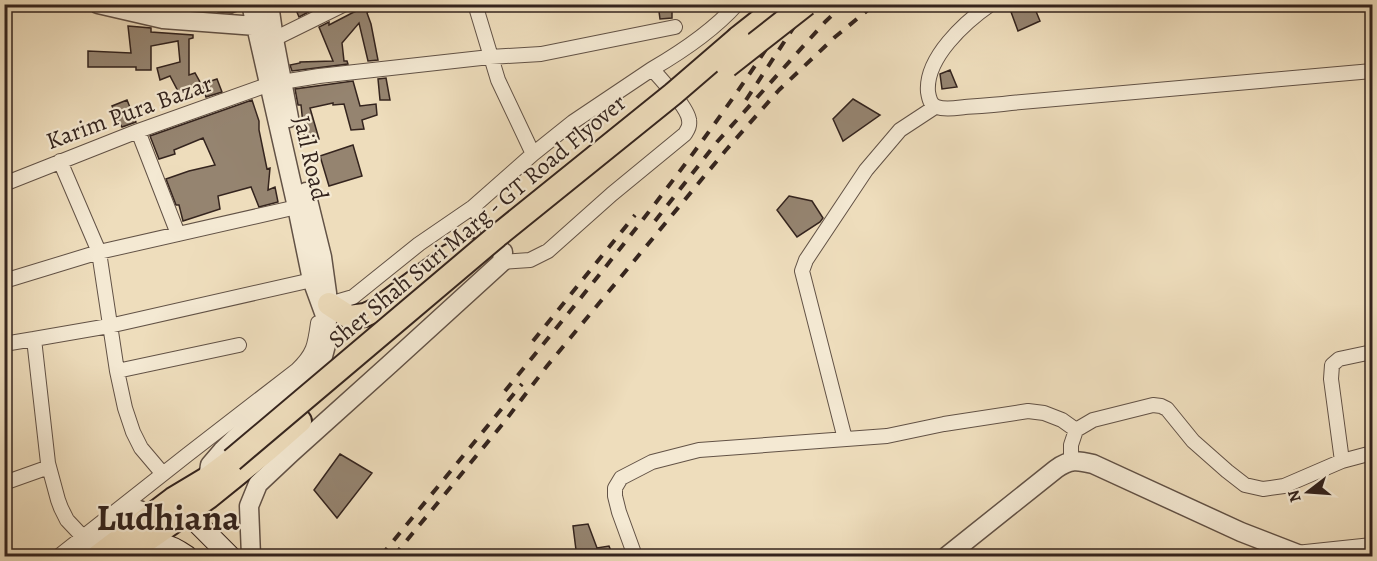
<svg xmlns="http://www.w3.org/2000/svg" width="1377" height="561" font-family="Alegreya,serif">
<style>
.building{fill:#958470;stroke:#34241e;stroke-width:1.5}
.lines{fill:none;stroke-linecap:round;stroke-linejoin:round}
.minor-casing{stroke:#625246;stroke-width:16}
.tertiary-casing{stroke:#625246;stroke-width:21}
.secondary-casing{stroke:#34241e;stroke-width:22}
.primary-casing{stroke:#34241e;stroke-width:26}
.minor{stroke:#f4e9d3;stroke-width:14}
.tertiary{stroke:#f4e9d3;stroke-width:18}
.secondary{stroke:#f4e9d3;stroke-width:20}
.primary{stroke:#eeddbc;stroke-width:22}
.rail{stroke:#34241e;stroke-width:4;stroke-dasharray:10 10;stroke-linecap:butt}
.primary-bridge-casing{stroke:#34241e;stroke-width:26;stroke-linecap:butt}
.primary-bridge{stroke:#eeddbc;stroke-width:22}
.labels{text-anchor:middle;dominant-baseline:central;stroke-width:4.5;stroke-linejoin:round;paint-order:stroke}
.street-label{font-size:24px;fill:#34241e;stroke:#f4e9d3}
.town-label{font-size:36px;font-weight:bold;fill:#34241e;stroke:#f4e9d3}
</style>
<rect width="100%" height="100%" fill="#eeddbc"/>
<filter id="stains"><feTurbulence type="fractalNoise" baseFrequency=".00333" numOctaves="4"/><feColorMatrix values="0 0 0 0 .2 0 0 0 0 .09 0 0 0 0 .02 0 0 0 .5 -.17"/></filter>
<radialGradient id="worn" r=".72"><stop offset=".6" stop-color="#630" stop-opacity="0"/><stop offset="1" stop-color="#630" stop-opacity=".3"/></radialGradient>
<path class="building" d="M 217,4 L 240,4 L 241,10 L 232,13 L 218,12 Z
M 310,4 L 324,4 L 299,17 L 296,10 Z
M 372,4 L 375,4 L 367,13 L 371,24 L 378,60 L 368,61 L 359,23 L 342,43 L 344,61 L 347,61 L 348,64 L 292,71 L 290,65 L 300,63 L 300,62 L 333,61 L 319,27 L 329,22 L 329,25 L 352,13 Z
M 658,4 L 672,4 L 672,18 L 660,19 Z
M 1028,4 L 1033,4 L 1040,21 L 1018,31 L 1011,12 Z
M 128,26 L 151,28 L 151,32 L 193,35 L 193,38 L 189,39 L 189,75 L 195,73 L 200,82 L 179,93 L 170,76 L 160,80 L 157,68 L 180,62 L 178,41 L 151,46 L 151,70 L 136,70 L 136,67 L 88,67 L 88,51 L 131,53 Z
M 950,70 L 957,87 L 942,89 L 940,74 Z
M 386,78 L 390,100 L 380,100 L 378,79 Z
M 217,79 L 222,92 L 206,97 L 202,84 Z
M 353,81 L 360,106 L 376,104 L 377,115 L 362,120 L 364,129 L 351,130 L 344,104 L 333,105 L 333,103 L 310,108 L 319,139 L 305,143 L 301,105 L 298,105 L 295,89 Z
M 853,99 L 880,115 L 843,141 L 833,119 Z
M 127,100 L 136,122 L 122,127 L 112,106 Z
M 252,100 L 259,121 L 259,130 L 267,169 L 270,168 L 268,190 L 275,187 L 278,202 L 259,207 L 251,187 L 218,196 L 220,209 L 183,221 L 179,205 L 176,205 L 166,179 L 189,171 L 215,165 L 203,138 L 174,150 L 175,154 L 159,159 L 150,136 Z
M 353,145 L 362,176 L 329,186 L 320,156 Z
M 789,196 L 812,201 L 823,218 L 820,222 L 797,237 L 777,210 Z
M 340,454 L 372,473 L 337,518 L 314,490 Z
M 588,524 L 597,548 L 609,546 L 613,556 L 576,556 L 575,550 L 576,550 L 573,526 Z"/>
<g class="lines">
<g class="minor-casing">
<path id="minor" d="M 164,4 L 167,19
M 475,4 L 498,80 L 533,154
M 991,4 C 965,22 925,58 928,92 C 929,98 930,105 937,107 C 945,110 956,108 965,107 C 980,106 996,105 1011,103 L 1372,71
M 274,39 L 345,4
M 652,69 C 683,51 713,31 737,4
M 282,82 L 319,76 L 490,57 L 541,54 L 675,27
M 138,131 L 178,234
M 60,161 L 99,252 L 117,371 L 125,408 L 133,432 L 141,448 L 163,474
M 4,184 L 138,131 L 270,84
M 473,207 L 497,243
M 4,281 L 99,252 L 297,207
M 329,304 L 353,297 L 419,244 L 473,207 L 533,154 L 573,122 L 652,69 C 661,79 688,108 689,120 C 690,126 688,129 685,134 L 612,194 L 548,251 L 530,260 L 502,262
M 4,344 L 34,339
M 117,371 L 239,345
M 845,439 L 802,271 L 806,260 L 866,170 L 900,130 L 935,107
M 1071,461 L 1071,445 L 1076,430 L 1093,420 L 1153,405 L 1161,406 L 1167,409 L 1193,441 L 1227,471 L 1245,485 L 1263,489 L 1284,486 L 1342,461 L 1372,453
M 1342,461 L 1331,379 L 1332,365 L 1339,359 L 1372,352
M 4,483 L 49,467
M 83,537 L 67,520 L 61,508 L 58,500 L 48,463 L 34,339 L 109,326 L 312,280
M 1296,553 L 1372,545
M 59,556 L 187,455 L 297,370 C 314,354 315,345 318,323 L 327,321
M 635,556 L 619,512 L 615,496 L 615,488 L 621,478 L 652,462 L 699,450 L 887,436 L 944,424 L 1028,411 L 1044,413 L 1062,420 L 1076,430"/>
</g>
<g class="tertiary-casing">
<path id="tertiary" d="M 98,4 L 163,19 L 256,26
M 269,4 L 274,39 L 289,118
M 306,192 L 322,257 L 328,300
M 208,478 L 210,465 L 222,451 L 261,413 L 322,360 L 326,345 L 327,321 L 312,280 L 297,207 L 251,4
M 78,556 L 139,510
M 251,556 L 249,506 L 258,484 L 291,453 L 390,364 L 502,262 L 503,252
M 947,556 L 1056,469 C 1070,459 1077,460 1093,464 L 1241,532 L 1303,556"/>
</g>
<g class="secondary-casing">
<path id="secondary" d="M 177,503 L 230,556
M 137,548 C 161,542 166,542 187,556"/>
</g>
<g class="primary-casing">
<path id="primary" d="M 738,38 L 781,4
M 329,304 L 349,317 L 365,315 L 378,309 L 449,256 L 462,251 L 480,250
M 98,556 L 173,499 L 208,478 L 228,463
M 124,556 L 209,497 L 267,450 L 300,421"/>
</g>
<use href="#minor" class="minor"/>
<use href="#tertiary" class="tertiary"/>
<use href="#secondary" class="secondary"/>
<use href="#primary" class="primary"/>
<path class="rail" d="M 749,61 L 784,4
M 746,100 L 809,4
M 655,221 L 717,142 L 825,22 L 844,4
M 533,341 L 635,215
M 505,391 C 607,266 710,141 795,4
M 381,556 L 522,384
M 394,556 L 505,421 L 547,366 L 726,150 L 779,90 L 835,37 L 875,4"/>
<g class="primary-bridge-casing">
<path id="primary-bridge" d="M 727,66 L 806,4
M 232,460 L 497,236 L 673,94 L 738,38"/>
</g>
<use href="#primary-bridge" class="primary-bridge"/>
</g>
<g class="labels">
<g class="street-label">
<text transform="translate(129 112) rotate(-20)">Karim Pura Bazar</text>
<text transform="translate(311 158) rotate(77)">Jail Road</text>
<text transform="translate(477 221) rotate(-40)">Sher Shah Suri Marg - GT Road Flyover</text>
</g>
<g class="town-label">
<text x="168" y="517">Ludhiana</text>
</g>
</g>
<rect width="1377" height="561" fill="none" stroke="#eeddbc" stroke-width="24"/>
<rect x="6" y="6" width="1365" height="549" fill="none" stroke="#34241e" stroke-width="3"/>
<rect x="12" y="12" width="1353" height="537" fill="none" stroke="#34241e" stroke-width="1.5"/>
<g transform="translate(1308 492) rotate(253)" stroke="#f4e9d3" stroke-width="4.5" paint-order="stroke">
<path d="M0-4.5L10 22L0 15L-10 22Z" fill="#34241e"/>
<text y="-9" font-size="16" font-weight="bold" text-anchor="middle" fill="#34241e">N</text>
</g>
<rect width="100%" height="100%" filter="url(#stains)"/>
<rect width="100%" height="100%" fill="url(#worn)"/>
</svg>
